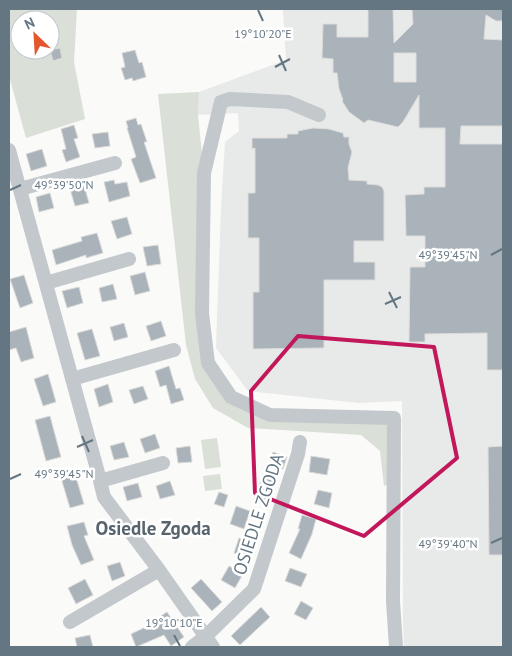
<svg xmlns="http://www.w3.org/2000/svg" width="512" height="656" font-family="'PT Sans',sans-serif">
<style>
.built{fill:#e8e9e9}
.green{fill:#dadfd7;fill-rule:evenodd}
.building{fill:#aab3b9;stroke:#dcdcda;fill-rule:evenodd}
.lines{fill:none;stroke-linecap:round;stroke-linejoin:round}
.street{stroke:#c3c8cc;stroke-width:14}
.marked{fill:none;stroke:#c2185b;stroke-width:4;stroke-linejoin:round}
.ticks{fill:none;stroke:#657683;stroke-width:2}
.labels{text-anchor:middle;dominant-baseline:central;stroke-width:5;stroke-linejoin:round;paint-order:stroke}
.street-label{font-size:18px;fill:#657683;stroke:#fff}
.neighbourhood-label{font-size:19px;font-weight:bold;fill:#57646e;stroke:#fff}
.ticks-label{font-size:12px;text-anchor:middle;fill:#657683;stroke:#fff;stroke-width:5;stroke-linejoin:round;paint-order:stroke}
</style>
<rect width="100%" height="100%" fill="#fafaf8"/>
<path class="built" d="M 283,9 L 503,9 L 503,647 L 404,647 L 403,627 L 402,401 L 359,403 L 248,391 L 216,348 L 221,207 L 225,142 L 239,131 L 238,113 L 198,115 L 199,92 L 286,60 Z"/>
<path class="green" d="M 9,9 L 77,9 L 74,62 L 85,119 L 26,138 L 9,76 ZM 20,20 L 50,20 L 50,50 L 20,50 Z
M 199,92 L 198,115 L 204,173 L 208,363 L 231,397 L 270,415 L 394,418 L 394,482 L 384,486 L 380,451 L 361,435 L 248,428 L 213,408 L 195,379 L 186,345 L 158,94 Z
M 217,438 L 221,467 L 205,469 L 201,440 Z
M 220,474 L 222,489 L 205,491 L 203,476 Z"/>
<path class="building" d="M 368,9 L 393,9 L 394,43 L 413,24 L 412,9 L 503,9 L 503,21 L 496,21 L 486,15 L 484,39 L 503,40 L 503,126 L 461,126 L 460,144 L 503,144 L 503,370 L 487,370 L 487,333 L 425,334 L 425,342 L 409,342 L 410,267 L 425,267 L 425,236 L 406,236 L 405,195 L 424,194 L 424,187 L 445,187 L 445,128 L 419,128 L 419,95 L 403,122 L 398,127 L 368,120 L 364,123 L 349,112 L 342,101 L 343,100 L 339,89 L 337,73 L 333,73 L 333,59 L 322,58 L 323,24 L 337,24 L 337,37 L 368,37 ZM 394,53 L 416,53 L 416,82 L 394,82 Z
M 60,48 L 62,58 L 53,61 L 50,50 Z
M 135,50 L 139,63 L 142,62 L 146,77 L 133,81 L 132,78 L 125,80 L 121,68 L 125,67 L 122,53 Z
M 136,118 L 138,125 L 141,124 L 147,142 L 144,142 L 156,178 L 140,183 L 131,159 L 136,157 L 127,128 L 128,128 L 126,121 Z
M 74,125 L 78,138 L 74,139 L 80,157 L 66,162 L 62,150 L 66,149 L 61,129 Z
M 313,128 L 329,129 L 343,133 L 344,137 L 349,137 L 349,144 L 352,152 L 348,168 L 349,180 L 367,181 L 367,184 L 378,185 L 382,187 L 384,191 L 384,241 L 354,241 L 354,262 L 375,262 L 375,280 L 324,280 L 324,348 L 253,349 L 253,292 L 259,292 L 259,238 L 248,238 L 248,193 L 255,193 L 255,148 L 252,149 L 252,138 L 287,138 L 287,134 L 298,134 L 298,131 Z
M 108,132 L 110,146 L 95,148 L 92,134 Z
M 42,149 L 47,166 L 31,171 L 26,154 Z
M 114,180 L 115,184 L 127,182 L 130,196 L 109,202 L 104,182 Z
M 84,185 L 89,203 L 75,206 L 70,189 Z
M 50,193 L 54,208 L 39,212 L 36,197 Z
M 127,217 L 132,234 L 117,239 L 111,221 Z
M 97,233 L 103,253 L 86,258 L 86,255 L 56,265 L 52,250 L 82,241 L 81,237 Z
M 158,245 L 161,264 L 147,266 L 143,247 Z
M 145,272 L 150,291 L 135,295 L 130,276 Z
M 24,275 L 33,303 L 20,308 L 10,279 Z
M 113,284 L 117,299 L 102,302 L 99,288 Z
M 79,287 L 83,303 L 67,308 L 62,291 Z
M 161,321 L 166,336 L 151,341 L 146,326 Z
M 124,323 L 128,337 L 114,341 L 110,327 Z
M 26,327 L 34,358 L 21,362 L 16,348 L 9,350 L 9,332 Z
M 92,329 L 100,356 L 85,360 L 77,333 Z
M 169,366 L 176,389 L 180,388 L 184,400 L 171,404 L 166,385 L 160,387 L 155,371 Z
M 48,374 L 56,402 L 43,406 L 34,379 Z
M 108,384 L 113,402 L 99,407 L 94,389 Z
M 143,386 L 148,399 L 134,404 L 129,390 Z
M 50,416 L 61,457 L 46,461 L 35,420 Z
M 155,434 L 160,448 L 145,453 L 140,439 Z
M 124,442 L 129,457 L 114,460 L 110,446 Z
M 190,446 L 192,462 L 178,463 L 176,448 Z
M 503,446 L 503,555 L 489,555 L 488,447 Z
M 273,452 L 287,457 L 283,469 L 269,467 Z
M 311,456 L 330,459 L 327,475 L 309,472 Z
M 75,474 L 84,504 L 70,508 L 61,478 Z
M 265,478 L 276,481 L 268,504 L 254,499 L 261,480 L 265,481 Z
M 170,481 L 175,495 L 160,499 L 156,486 Z
M 138,483 L 142,497 L 127,501 L 123,487 Z
M 318,490 L 332,493 L 329,508 L 314,504 Z
M 219,492 L 228,495 L 224,507 L 214,504 Z
M 236,506 L 250,511 L 244,529 L 230,524 Z
M 302,515 L 316,519 L 312,534 L 301,559 L 289,553 L 300,529 L 298,529 Z
M 84,522 L 88,535 L 84,536 L 94,560 L 81,565 L 72,545 L 67,526 Z
M 239,538 L 254,544 L 249,558 L 234,553 Z
M 120,562 L 125,576 L 112,581 L 107,566 Z
M 229,566 L 243,574 L 235,588 L 221,580 Z
M 290,568 L 307,574 L 301,587 L 285,581 Z
M 85,579 L 93,595 L 76,604 L 68,588 Z
M 201,579 L 222,602 L 212,611 L 191,588 Z
M 301,601 L 313,608 L 306,620 L 294,614 Z
M 261,607 L 270,617 L 240,645 L 231,636 Z
M 167,612 L 184,637 L 171,646 L 164,635 L 136,647 L 131,634 L 156,622 L 155,620 Z
M 90,635 L 93,647 L 77,647 L 75,638 Z"/>
<g class="lines">
<path class="street" d="M 319,115 L 288,102 L 230,99 L 221,102 L 204,173 L 202,313 L 208,363 L 231,397 L 270,415 L 394,418 L 393,601 L 396,647
M 9,150 L 97,469 L 104,497 L 159,570 L 213,647
M 20,189 L 115,163
M 46,283 L 129,259
M 72,379 L 174,350
M 100,481 L 163,463
M 70,622 L 159,570
M 192,647 L 205,637 L 254,589 L 298,454 L 300,442"/>
</g>
<path class="marked" d="M 298,336 L 434,347 L 457,458 L 364,536 L 255,493 L 251,391 Z"/>
<path class="ticks" d="M 258,10 L 263,21M 279,55 L 286,71M 275,67 L 290,59M 10,190 L 21,185M 491,255 L 502,249M 389,292 L 397,308M 385,304 L 401,297M 82,436 L 89,452M 77,447 L 93,440M 10,479 L 21,474M 491,543 L 502,538M 174,635 L 180,646"/>
<g class="labels">
<g class="street-label">
<text transform="translate(258 514) rotate(-72)">OSIEDLE ZGODA</text>
</g>
<g class="neighbourhood-label">
<text x="153" y="528">Osiedle Zgoda</text>
</g>
</g>
<g class="ticks-label">
<text x="263" y="38">19°10'20"E</text>
<text x="64" y="189">49°39'50"N</text>
<text x="448" y="259">49°39'45"N</text>
<text x="64" y="478">49°39'45"N</text>
<text x="448" y="548">49°39'40"N</text>
<text x="174" y="627">19°10'10"E</text>
</g>
<rect width="512" height="656" fill="none" stroke="#657683" stroke-width="20"/>
<g transform="translate(35 35) rotate(335)"><circle r="24" fill="#ffffff" stroke="#c1c8cd"/>
<path d="M0-4L9 19L0 12L-9 19Z" fill="#e4572e"/>
<text y="-8" font-size="14" font-weight="bold" text-anchor="middle" fill="#657683">N</text>
</g>
</svg>
